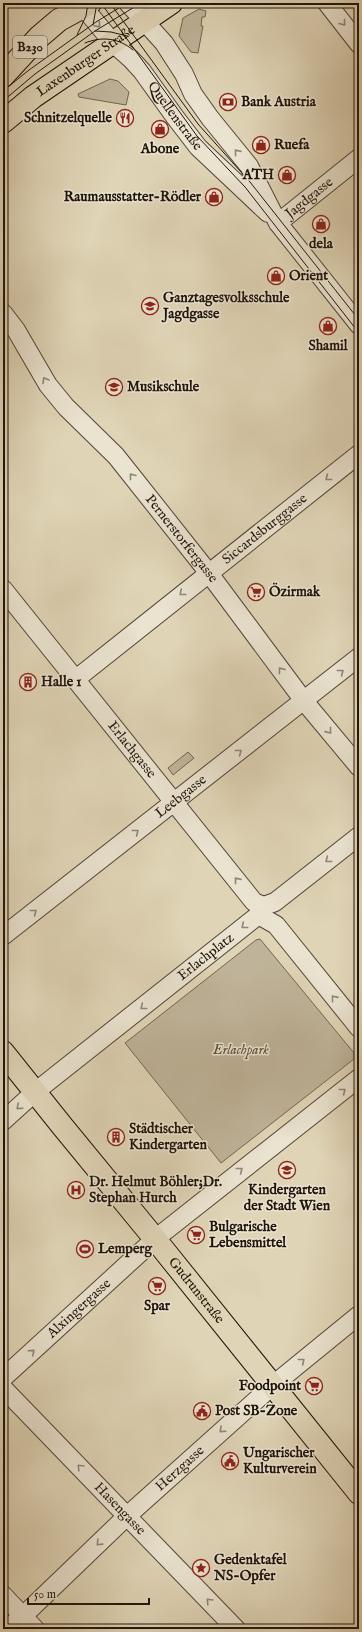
<svg xmlns="http://www.w3.org/2000/svg" width="362" height="1632" font-family="'IM FELL English',serif">
<style>
.green{fill:#bfb399;stroke:#706452}
.lines{fill:none;stroke-linecap:round;stroke-linejoin:round}
.minor-casing{stroke:#504436;stroke-width:20}
.major-casing{stroke:#20140b;stroke-width:24}
.minor{stroke:#eae3d0;stroke-width:18}
.major{stroke:#dfd4b6;stroke-width:22}
.tram{stroke:#20140b;stroke-width:1}
.oneway{stroke:#8f8677}
.labels{text-anchor:middle;dominant-baseline:central;stroke-width:3;stroke-linejoin:round;paint-order:stroke}
.shield{fill:#eae3d0;stroke:#5d5246;stroke-width:1}
.shield-label{font-size:13px;font-weight:bold;fill:#20140b}
.street-label{font-size:14px;fill:#20140b;stroke:#eae3d0}
.poi-label{font-size:14px;font-weight:bold;fill:#20140b;stroke:#eae3d0;text-anchor:start}
.park-label{font-size:14px;font-style:italic;fill:#584c3d;stroke:#eae3d0}
</style>
<rect width="100%" height="100%" fill="#dfd4b6"/>
<filter id="stains"><feTurbulence type="fractalNoise" baseFrequency=".005" numOctaves="4"/><feColorMatrix values="0 0 0 0 .2 0 0 0 0 .09 0 0 0 0 .02 0 0 0 .5 -.17"/></filter>
<radialGradient id="worn" r=".72"><stop offset=".6" stop-color="#630" stop-opacity="0"/><stop offset="1" stop-color="#630" stop-opacity=".3"/></radialGradient>
<path class="green" d="M 199,9 L 206,11 L 205,17 L 202,17 L 201,26 L 203,26 L 198,53 L 191,52 L 179,36 L 183,18 Z
M 110,79 L 118,81 L 129,92 L 126,105 L 79,97 L 78,94 Z
M 188,752 L 194,758 L 173,775 L 168,768 Z
M 260,939 L 354,1053 L 354,1059 L 221,1163 L 125,1043 L 256,940 Z"/>
<g class="lines">
<g class="minor-casing">
<g id="minor">
<path id="s1" d="M 80,3 L 113,43 L 131,59 L 142,71 L 175,117 L 198,147 L 268,213"/>
<path d="M 128,3 L 164,43 L 184,74 L 193,94 L 210,118 L 249,166 L 278,223 L 359,325"/>
<path d="M 327,3 L 359,44"/>
<path id="s2" d="M 278,223 L 359,158"/>
<path id="s3" d="M 3,313 L 16,330 L 48,385 L 66,407 L 116,456 L 208,572 L 304,701 L 359,767"/>
<path id="s4" d="M 3,589 L 254,902 L 264,906 L 275,902 L 359,836"/>
<path id="s5" d="M 76,679 L 359,454"/>
<path id="s6" d="M 3,936 L 359,657"/>
<path id="s7" d="M 3,1121 L 35,1092 L 256,917 L 262,917 L 276,925 L 359,1028"/>
<path id="s8" d="M 3,1378 L 155,1239 L 359,1078"/>
<path id="s9" d="M 3,1388 L 236,1629"/>
<path d="M 3,1595 L 35,1629"/>
<path id="s10" d="M 7,1629 L 23,1616 L 127,1516 L 272,1386 L 359,1315"/>
</g>
</g>
<g class="major-casing">
<g id="major">
<path d="M 3,76 L 39,37 L 59,20 L 90,3"/>
<path id="s11" d="M 3,122 L 33,97 L 171,3"/>
<path id="s12" d="M 3,1052 L 63,1127 L 155,1239 L 359,1493"/>
</g>
</g>
<use href="#minor" class="minor"/>
<use href="#major" class="major"/>
<path class="tram" d="M 101,3 L 197,136 L 245,187 L 359,333
M 110,3 L 198,124 L 250,182 L 359,320
M 93,25 L 97,3
M 95,31 L 111,32 L 127,36
M 77,35 L 86,16 L 88,3
M 85,43 C 102,36 119,38 133,50
M 3,91 L 29,70 L 96,22 L 127,3
M 3,101 L 35,74 L 95,31 L 141,3"/>
</g>
<defs><path id="oneway-chevron" d="M-2-3.5L2.5 0L-2 3.5" fill="none" stroke-width="1.6" stroke-linecap="round" stroke-linejoin="round"/></defs>
<g class="oneway">
<use href="#oneway-chevron" transform="translate(343 23) rotate(52)"/>
<use href="#oneway-chevron" transform="translate(98 25) rotate(49)"/>
<use href="#oneway-chevron" transform="translate(237 152) rotate(-129)"/>
<use href="#oneway-chevron" transform="translate(45 380) rotate(-121)"/>
<use href="#oneway-chevron" transform="translate(132 476) rotate(-128)"/>
<use href="#oneway-chevron" transform="translate(328 478) rotate(142)"/>
<use href="#oneway-chevron" transform="translate(182 593) rotate(141)"/>
<use href="#oneway-chevron" transform="translate(281 670) rotate(-127)"/>
<use href="#oneway-chevron" transform="translate(341 672) rotate(-38)"/>
<use href="#oneway-chevron" transform="translate(329 731) rotate(51)"/>
<use href="#oneway-chevron" transform="translate(239 752) rotate(-38)"/>
<use href="#oneway-chevron" transform="translate(136 832) rotate(-38)"/>
<use href="#oneway-chevron" transform="translate(328 860) rotate(142)"/>
<use href="#oneway-chevron" transform="translate(237 880) rotate(-129)"/>
<use href="#oneway-chevron" transform="translate(34 912) rotate(-38)"/>
<use href="#oneway-chevron" transform="translate(244 926) rotate(141)"/>
<use href="#oneway-chevron" transform="translate(334 998) rotate(-129)"/>
<use href="#oneway-chevron" transform="translate(143 1007) rotate(141)"/>
<use href="#oneway-chevron" transform="translate(343 1091) rotate(-38)"/>
<use href="#oneway-chevron" transform="translate(19 1107) rotate(138)"/>
<use href="#oneway-chevron" transform="translate(240 1170) rotate(-38)"/>
<use href="#oneway-chevron" transform="translate(32 1352) rotate(-42)"/>
<use href="#oneway-chevron" transform="translate(302 1361) rotate(-39)"/>
<use href="#oneway-chevron" transform="translate(222 1430) rotate(138)"/>
<use href="#oneway-chevron" transform="translate(80 1467) rotate(-134)"/>
<use href="#oneway-chevron" transform="translate(99 1543) rotate(136)"/>
<use href="#oneway-chevron" transform="translate(209 1601) rotate(-134)"/>
</g>
<defs>
<g id="bank-ring" transform="scale(0.9)"><circle r="9.5" fill="#eae3d0" stroke="#8f2418" stroke-width="1.5"/><path d="M-6-4H6V4H-6ZM0-2.3a2.3 2.3 0 1 0 0 4.6a2.3 2.3 0 1 0 0-4.6Z" fill="#8f2418"/></g>
<g id="restaurant-ring" transform="scale(0.9)"><circle r="9.5" fill="#eae3d0" stroke="#8f2418" stroke-width="1.5"/><path d="M-5-6h1v4h1v-4h1v4h1v-4h1v5L-1.5 .5V6h-2V.5L-5-1ZM5-6V6H3V1.5H1.5Q1.5-4 5-6Z" fill="#8f2418"/></g>
<g id="shop-ring" transform="scale(0.9)"><circle r="9.5" fill="#eae3d0" stroke="#8f2418" stroke-width="1.5"/><path d="M-5-2.5h2.3a2.7 3.5 0 0 1 5.4 0H5L5.5 6h-11ZM-1.5-2.5h3a1.5 2.3 0 0 0-3 0Z" fill="#8f2418"/></g>
<g id="school-ring" transform="scale(0.9)"><circle r="9.5" fill="#eae3d0" stroke="#8f2418" stroke-width="1.5"/><path d="M0-5L7-2L0 1L-7-2ZM-4 1L0 2.5L4 1V4Q0 6-4 4Z" fill="#8f2418"/></g>
<g id="supermarket-ring" transform="scale(0.9)"><circle r="9.5" fill="#eae3d0" stroke="#8f2418" stroke-width="1.5"/><path d="M-6-5.5h2.5l.6 2H6L4.5 2H-2.5L-4.4-4H-6ZM-1.5 3.2a1.3 1.3 0 1 0 .1 0ZM3 3.2a1.3 1.3 0 1 0 .1 0Z" fill="#8f2418"/></g>
<g id="building-ring" transform="scale(0.9)"><circle r="9.5" fill="#eae3d0" stroke="#8f2418" stroke-width="1.5"/><path d="M-4-6H4V6H1V3H-1V6H-4ZM-2.5-4.3h1.7v1.8h-1.7ZM.8-4.3h1.7v1.8H.8ZM-2.5-1h1.7V.8h-1.7ZM.8-1h1.7V.8H.8Z" fill="#8f2418"/></g>
<g id="hospital-ring" transform="scale(0.9)"><circle r="9.5" fill="#eae3d0" stroke="#8f2418" stroke-width="1.5"/><path d="M-5-5h3v3.5h4V-5h3V5h-3V1.5h-4V5h-3Z" fill="#8f2418"/></g>
<g id="stadium-ring" transform="scale(0.9)"><circle r="9.5" fill="#eae3d0" stroke="#8f2418" stroke-width="1.5"/><path d="M0-5a6.5 5 0 1 0 0 10a6.5 5 0 1 0 0-10ZM-3.5-1.8h7v3.6h-7Z" fill="#8f2418"/></g>
<g id="civic-ring" transform="scale(0.9)"><circle r="9.5" fill="#eae3d0" stroke="#8f2418" stroke-width="1.5"/><path d="M-.6-6.5H3V-4.5H.6V-3L4-1V1h2V6H-6V1h2V-1L-.6-3ZM-1.2 2.5V6h2.4V2.5Z" fill="#8f2418"/></g>
<g id="sight-ring" transform="scale(0.9)"><circle r="9.5" fill="#eae3d0" stroke="#8f2418" stroke-width="1.5"/><path d="M0-6L1.8-2.2L6-1.7L2.9 1.2L3.7 5.4L0 3.3L-3.7 5.4L-2.9 1.2L-6-1.7L-1.8-2.2Z" fill="#8f2418"/></g>
</defs>
<g fill-rule="evenodd">
<use href="#bank-ring" x="228" y="102"/>
<use href="#restaurant-ring" x="125" y="118"/>
<use href="#shop-ring" x="160" y="129"/>
<use href="#shop-ring" x="261" y="145"/>
<use href="#shop-ring" x="287" y="175"/>
<use href="#shop-ring" x="214" y="197"/>
<use href="#shop-ring" x="321" y="224"/>
<use href="#shop-ring" x="276" y="276"/>
<use href="#school-ring" x="150" y="306"/>
<use href="#shop-ring" x="328" y="326"/>
<use href="#school-ring" x="114" y="387"/>
<use href="#supermarket-ring" x="256" y="592"/>
<use href="#building-ring" x="28" y="682"/>
<use href="#building-ring" x="116" y="1137"/>
<use href="#school-ring" x="287" y="1170"/>
<use href="#hospital-ring" x="76" y="1190"/>
<use href="#supermarket-ring" x="196" y="1235"/>
<use href="#stadium-ring" x="85" y="1249"/>
<use href="#supermarket-ring" x="157" y="1286"/>
<use href="#supermarket-ring" x="314" y="1386"/>
<use href="#civic-ring" x="202" y="1411"/>
<use href="#civic-ring" x="230" y="1461"/>
<use href="#sight-ring" x="201" y="1568"/>
</g>
<g class="labels">
<rect class="shield" x="13" y="36" width="34" height="22" rx="3"/>
<g class="shield-label">
<text x="30" y="47">B230</text>
</g>
<g class="street-label">
<text stroke="none"><textPath href="#s11" startOffset="103">Laxenburger Straße</textPath></text>
<text stroke="none"><textPath href="#s1" startOffset="148">Quellenstraße</textPath></text>
<text stroke="none"><textPath href="#s2" startOffset="40">Jagdgasse</textPath></text>
<text stroke="none"><textPath href="#s5" startOffset="241">Siccardsburggasse</textPath></text>
<text stroke="none"><textPath href="#s3" startOffset="289">Pernerstorfergasse</textPath></text>
<text stroke="none"><textPath href="#s4" startOffset="206">Erlachgasse</textPath></text>
<text stroke="none"><textPath href="#s6" startOffset="226">Leebgasse</textPath></text>
<text stroke="none"><textPath href="#s7" startOffset="261">Erlachplatz</textPath></text>
<text stroke="none"><textPath href="#s12" startOffset="307">Gudrunstraße</textPath></text>
<text stroke="none"><textPath href="#s8" startOffset="103">Alxingergasse</textPath></text>
<text stroke="none"><textPath href="#s10" startOffset="236">Herzgasse</textPath></text>
<text stroke="none"><textPath href="#s9" startOffset="168">Hasengasse</textPath></text>
</g>
<g class="poi-label">
<text x="241" y="102">Bank Austria</text>
<text x="112" y="118" text-anchor="end">Schnitzelquelle</text>
<text x="274" y="145">Ruefa</text>
<text x="160" y="149" text-anchor="middle">Abone</text>
<text x="274" y="175" text-anchor="end">ATH</text>
<text x="201" y="197" text-anchor="end">Raumausstatter-Rödler</text>
<text x="321" y="244" text-anchor="middle">dela</text>
<text x="289" y="276">Orient</text>
<text x="163" y="298">Ganztagesvolksschule<tspan x="163" dy="16">Jagdgasse</tspan></text>
<text x="328" y="346" text-anchor="middle">Shamil</text>
<text x="127" y="387">Musikschule</text>
<text x="269" y="592">Özirmak</text>
<text x="41" y="682">Halle 1</text>
<text x="129" y="1129">Städtischer<tspan x="129" dy="16">Kindergarten</tspan></text>
<text x="89" y="1182">Dr. Helmut Böhler;Dr.<tspan x="89" dy="16">Stephan Hurch</tspan></text>
<text x="287" y="1190" text-anchor="middle">Kindergarten<tspan x="287" dy="16">der Stadt Wien</tspan></text>
<text x="209" y="1227">Bulgarische<tspan x="209" dy="16">Lebensmittel</tspan></text>
<text x="98" y="1249">Lemperg</text>
<text x="157" y="1306" text-anchor="middle">Spar</text>
<text x="301" y="1386" text-anchor="end">Foodpoint</text>
<text x="215" y="1411">Post SB-Zone</text>
<text x="243" y="1453">Ungarischer<tspan x="243" dy="16">Kulturverein</tspan></text>
<text x="214" y="1560">Gedenktafel<tspan x="214" dy="16">NS-Opfer</tspan></text>
</g>
<g class="park-label">
<text x="241" y="1050">Erlachpark</text>
</g>
</g>
<rect width="362" height="1632" fill="none" stroke="#dfd4b6" stroke-width="16"/>
<rect x="4" y="4" width="354" height="1624" fill="none" stroke="#20140b" stroke-width="2"/>
<rect x="8" y="8" width="346" height="1616" fill="none" stroke="#20140b"/>
<path d="M28 1598v6h121v-6" fill="none" stroke="#20140b" stroke-width="2"/>
<text x="34" y="1598" font-size="12" fill="#20140b" stroke="#eae3d0" stroke-width="3" paint-order="stroke">50 m</text>
<rect width="100%" height="100%" filter="url(#stains)"/>
<rect width="100%" height="100%" fill="url(#worn)"/>
</svg>
